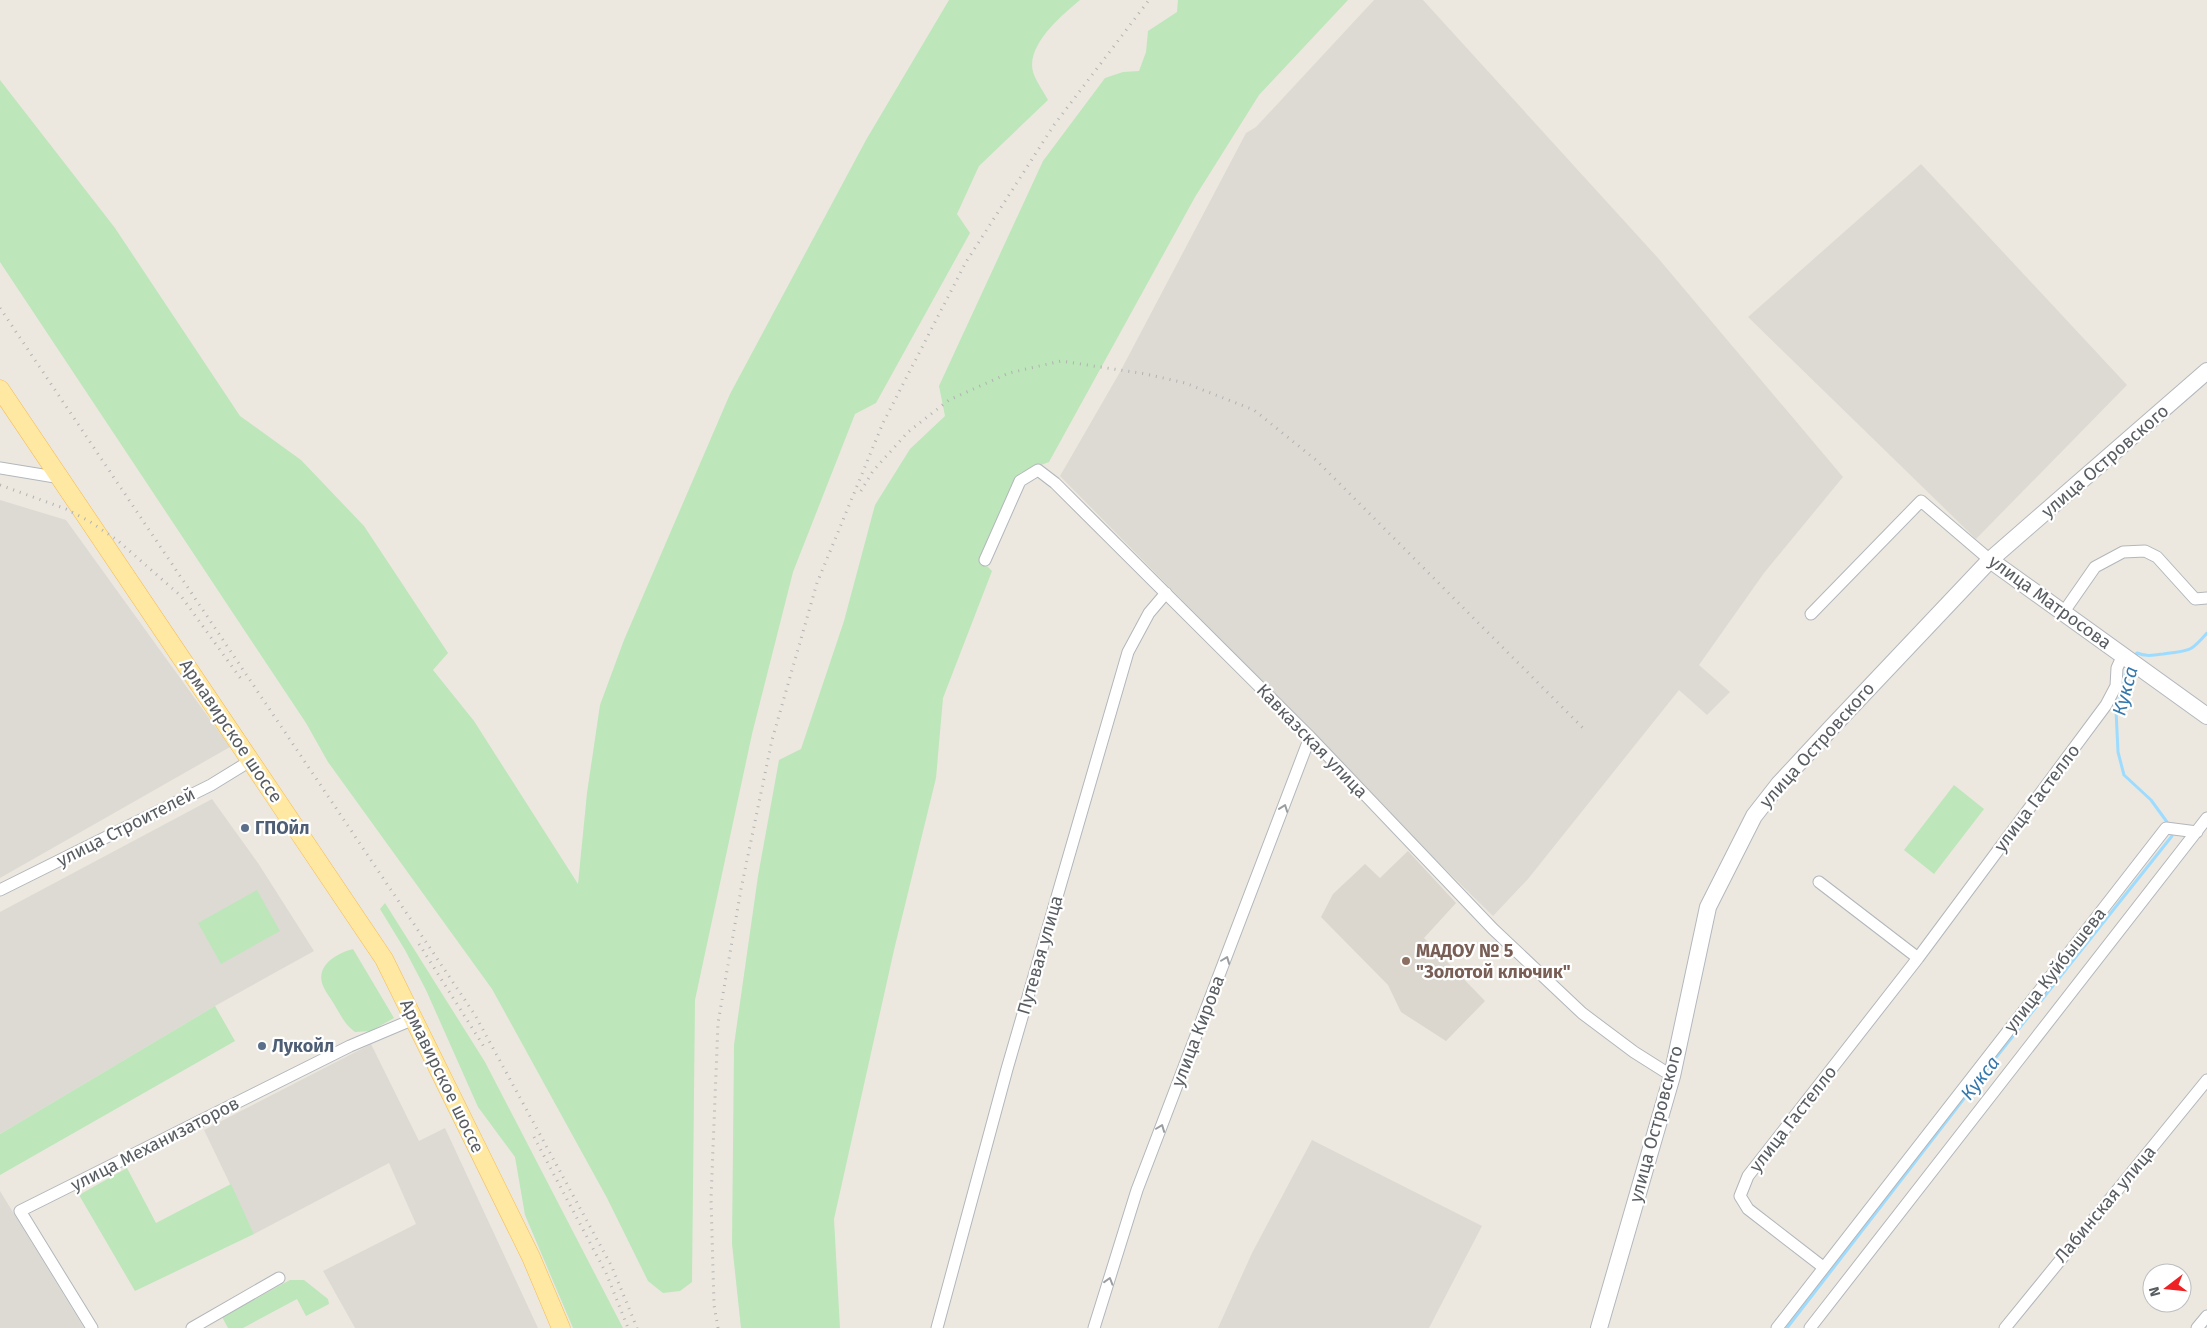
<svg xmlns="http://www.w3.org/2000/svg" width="2207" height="1328" font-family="'Fira Sans',sans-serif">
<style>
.industrial{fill:#dddad4}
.education{fill:#dcd7ce}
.green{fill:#bde6ba}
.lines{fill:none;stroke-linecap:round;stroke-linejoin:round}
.stream{stroke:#9ddcff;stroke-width:3}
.street-casing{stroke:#b2b7bb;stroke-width:13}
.secondary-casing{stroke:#b3b8bd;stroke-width:18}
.primary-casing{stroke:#f7ba4d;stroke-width:19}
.street{stroke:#fff;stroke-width:11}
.secondary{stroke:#fff;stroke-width:16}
.primary{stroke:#ffe8a2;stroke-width:18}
.rail{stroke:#b1b2b2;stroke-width:3;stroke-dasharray:1 6;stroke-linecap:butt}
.oneway{stroke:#9b9ea0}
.service-dot{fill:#5c6f8a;stroke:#fff;stroke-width:2}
.education-dot{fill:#8d6e63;stroke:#fff;stroke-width:2}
.labels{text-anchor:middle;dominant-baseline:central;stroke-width:4.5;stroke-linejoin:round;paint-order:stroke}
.street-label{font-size:18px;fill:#585d61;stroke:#fff}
.service-label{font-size:18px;font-weight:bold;fill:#4e5e75;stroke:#fff;text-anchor:start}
.education-label{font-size:18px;font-weight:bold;fill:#785e54;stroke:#fff;text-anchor:start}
.water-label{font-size:19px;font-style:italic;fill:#3578ac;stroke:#fff}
</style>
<rect width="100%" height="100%" fill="#ece8df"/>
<path class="industrial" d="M 1374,0 L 1423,0 L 1658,258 L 1843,477 L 1764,573 L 1699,665 L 1730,692 L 1707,715 L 1679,690 L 1528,879 L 1493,916 L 1399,824 L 1305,725 L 1060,476 L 1120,372 L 1246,133 L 1256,127 Z
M 1921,164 L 2127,385 L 1976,539 L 1748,317 Z
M 0,500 L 66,520 L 230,747 L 0,878 Z
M 212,799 L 258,863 L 314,951 L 215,1006 L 0,1134 L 0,912 Z
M 371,1044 L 419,1141 L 445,1128 L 538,1328 L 355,1328 L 323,1271 L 416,1224 L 389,1163 L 254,1234 L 204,1130 Z
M 1312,1140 L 1482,1226 L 1429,1328 L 1218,1328 L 1252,1253 Z
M 0,1191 L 84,1328 L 0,1328 Z"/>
<path class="education" d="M 1408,851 L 1456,903 L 1424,938 L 1485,1001 L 1446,1041 L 1401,1012 L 1388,985 L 1321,917 L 1333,894 L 1365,864 L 1380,878 Z"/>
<path class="green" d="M 949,0 L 1080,0 C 1062,15 1026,45 1033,72 C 1036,81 1043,91 1048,100 L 979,166 L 957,214 L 970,233 L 876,403 L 855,414 L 793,572 L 752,734 L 695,1000 L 692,1282 L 680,1291 L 663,1293 L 648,1281 L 607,1198 L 492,989 L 328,762 L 306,723 L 0,262 L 0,80 L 115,228 L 240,416 L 301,460 L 364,526 L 448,653 L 433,670 L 474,721 L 578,884 L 587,793 L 600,705 L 624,640 L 730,394 L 866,140 Z
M 1178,0 L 1348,0 L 1259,95 L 1195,197 L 1049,462 L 1020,473 L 980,559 L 992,571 L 943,698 L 936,778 L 894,950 L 834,1219 L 840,1328 L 741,1328 L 732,1244 L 734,1045 L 758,876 L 779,760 L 801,749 L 844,621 L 875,505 L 910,449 L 945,416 L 939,386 L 1043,161 L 1105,78 L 1123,72 L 1139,71 L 1146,52 L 1148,31 L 1177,12 Z
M 1954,785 L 1984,809 L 1934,874 L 1904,850 Z
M 257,890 L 280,931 L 221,964 L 198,923 Z
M 385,903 L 485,1062 L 623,1328 L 573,1328 L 525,1215 L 515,1157 L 478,1107 L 426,990 L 405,950 L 380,909 Z
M 353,949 L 394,1018 L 371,1031 L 355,1032 C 345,1025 340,1014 334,1004 C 330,997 324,990 322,983 C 317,964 338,953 353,949 Z
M 215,1006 L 235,1041 L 0,1175 L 0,1134 Z
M 127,1168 L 156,1223 L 231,1184 L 254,1234 L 135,1291 L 79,1195 Z
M 290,1280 L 304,1280 L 328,1299 L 329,1304 L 306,1316 L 297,1299 L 243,1328 L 228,1328 L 222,1317 Z"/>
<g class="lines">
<path class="stream" d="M 2134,657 L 2137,653 C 2147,657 2152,655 2163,654 C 2189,650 2189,654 2207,633
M 2128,667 L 2116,710 L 2118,752 L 2124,775 L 2151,800 L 2167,822
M 1787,1328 L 1986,1070 L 2172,836 L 2171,832"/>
<g class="street-casing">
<path id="street" d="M 0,468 L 61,478
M 985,560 L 1020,481 L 1038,470 L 1055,483 L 1310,737 L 1493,929 L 1582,1013 L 1634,1052 L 1672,1076
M 2063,613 L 2095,567 L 2123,552 L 2145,551 L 2157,557 L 2195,599 L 2207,598
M 1811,614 L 1921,501 L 1990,560
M 1819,882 L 1918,958
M 0,890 L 211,785 L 250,761
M 1823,1267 L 1748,1209 L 1740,1196 L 1748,1176 L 1918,958 L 2106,705 L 2116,686 L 2117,668 L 2123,655
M 92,1328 L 20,1211 L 350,1046 L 414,1019
M 192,1328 L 279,1278
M 937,1328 L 1007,1069 L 1128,652 L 1149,613 L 1166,593
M 1094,1328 L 1137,1190 L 1310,737
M 1777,1328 L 2166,828 L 2197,832
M 1810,1328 L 2207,818
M 2005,1328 L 2207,1080
M 2197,1328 L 2207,1316"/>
</g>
<g class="secondary-casing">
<path id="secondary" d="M 1990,560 L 2207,716
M 1599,1328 L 1672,1076 L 1708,907 L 1754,816 L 1779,784 L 1832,727 L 1990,560 L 2207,371"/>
</g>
<g class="primary-casing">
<path id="primary" d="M 0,389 L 384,959 L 531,1257 L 561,1328"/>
</g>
<use href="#street" class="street"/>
<use href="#secondary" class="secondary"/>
<use href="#primary" class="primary"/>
<path class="rail" d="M 0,308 L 475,1015 L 612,1267 L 637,1328
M 0,485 L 66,509 L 89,521 L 117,540 L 181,596 L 241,679
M 861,491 L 873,471 L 908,432 L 949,400 L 1009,373 L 1061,361 L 1146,374 L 1185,383 L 1254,410 L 1316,460 L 1585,730
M 419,944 L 486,1050
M 534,1137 L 606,1273 L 628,1328
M 718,1328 L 714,1305 L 711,1199 L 718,1023 L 741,889 L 772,740 L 817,583 L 883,423 L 966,262 L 1054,125 L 1149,0"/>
</g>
<defs><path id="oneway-chevron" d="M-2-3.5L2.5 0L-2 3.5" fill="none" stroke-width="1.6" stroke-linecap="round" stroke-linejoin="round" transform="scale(1.25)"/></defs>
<g class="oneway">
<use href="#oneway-chevron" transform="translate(1284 808) rotate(-70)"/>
<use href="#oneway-chevron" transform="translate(1226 960) rotate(-69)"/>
<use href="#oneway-chevron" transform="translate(1161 1128) rotate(-69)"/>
<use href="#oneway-chevron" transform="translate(1109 1281) rotate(-73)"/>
</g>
<g class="service-dot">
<circle cx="245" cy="828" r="5"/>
<circle cx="262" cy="1046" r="5"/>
</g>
<circle class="education-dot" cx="1406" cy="961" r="5"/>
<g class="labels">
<g class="street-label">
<text transform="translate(2105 461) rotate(-41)">улица Островского</text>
<text transform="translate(2050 602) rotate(36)">улица Матросова</text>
<text transform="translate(231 731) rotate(56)">Армавирское шоссе</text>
<text transform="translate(1312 741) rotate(46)">Кавказская улица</text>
<text transform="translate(1817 745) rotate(-48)">улица Островского</text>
<text transform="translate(2037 798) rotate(-53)">улица Гастелло</text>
<text transform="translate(126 827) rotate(-27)">улица Строителей</text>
<text transform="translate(1040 955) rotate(-74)">Путевая улица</text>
<text transform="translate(2055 970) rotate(-52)">улица Куйбышева</text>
<text transform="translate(1198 1031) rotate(-69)">улица Кирова</text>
<text transform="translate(442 1076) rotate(64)">Армавирское шоссе</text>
<text transform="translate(1793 1119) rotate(-52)">улица Гастелло</text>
<text transform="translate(1656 1124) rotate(-75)">улица Островского</text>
<text transform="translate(155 1144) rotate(-27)">улица Механизаторов</text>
<text transform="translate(2105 1204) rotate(-50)">Лабинская улица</text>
</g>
<g class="service-label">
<text x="255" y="828">ГПОйл</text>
<text x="272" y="1046">Лукойл</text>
</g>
<g class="education-label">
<text x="1416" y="951">МАДОУ № 5<tspan x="1416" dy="21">"Золотой ключик"</tspan></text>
</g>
<g class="water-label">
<text transform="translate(2125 691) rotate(-75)">Кукса</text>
<text transform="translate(1980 1078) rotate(-52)">Кукса</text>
</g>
</g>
<g transform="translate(2167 1288) rotate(254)"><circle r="24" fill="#ffffff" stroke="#bcbec0"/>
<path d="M0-4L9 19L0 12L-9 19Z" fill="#f02122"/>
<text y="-8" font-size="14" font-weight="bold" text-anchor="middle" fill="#585d61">N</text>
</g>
</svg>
